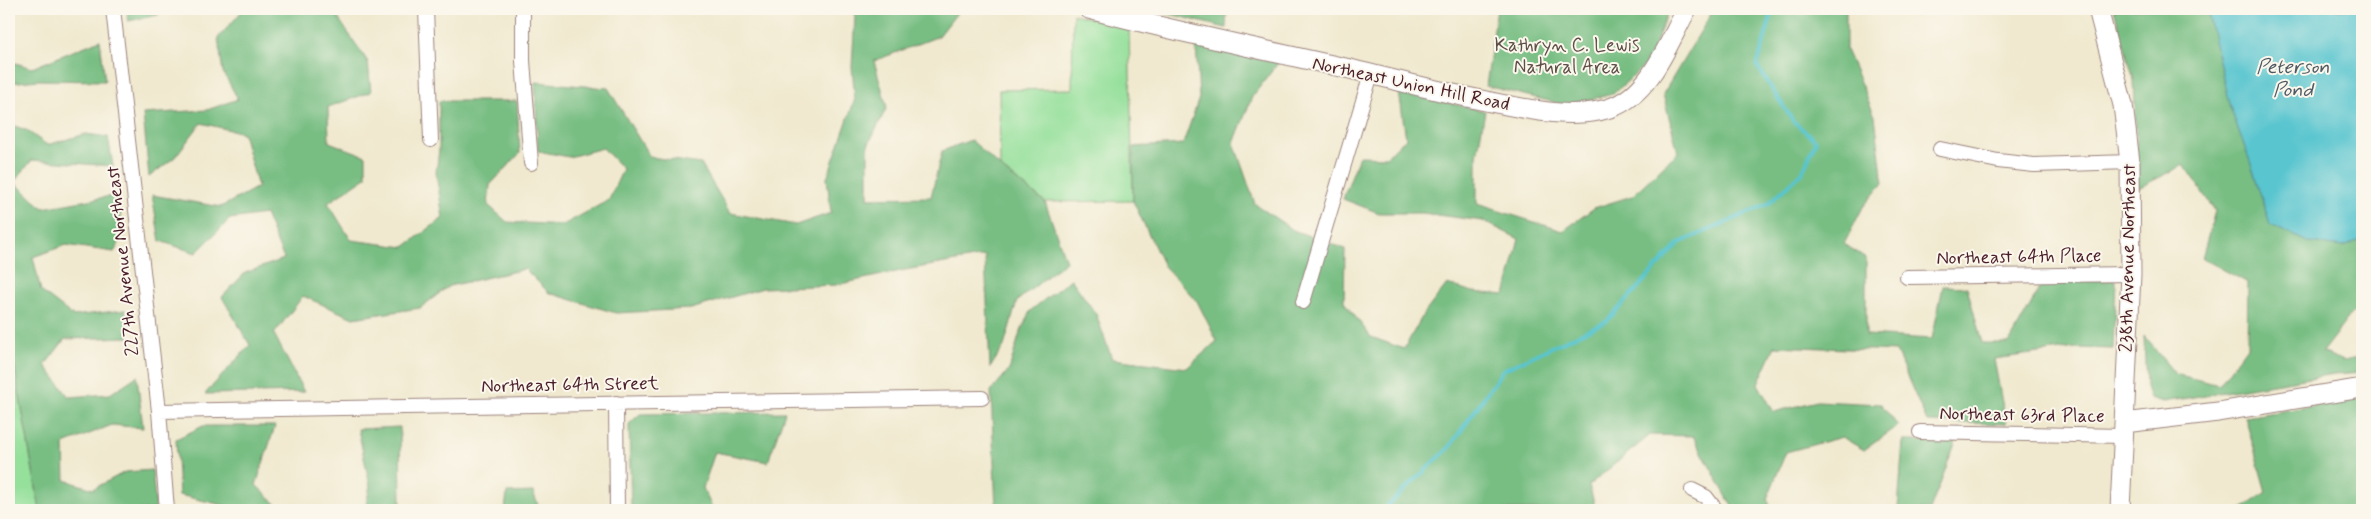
<svg xmlns="http://www.w3.org/2000/svg" width="2371" height="519" font-family="Mynerve,sans-serif">
<style>
.green{fill:#95e09b;stroke:#708063}
.forest{fill:#78be83;stroke:#616e57}
.water{fill:#58c5cf;stroke:#51727d}
.lines{fill:none;stroke-linecap:round;stroke-linejoin:round}
.stream{stroke:#58c5cf;stroke-width:4}
.street-casing{stroke:#9d847d;stroke-width:16}
.secondary-casing{stroke:#9d847d;stroke-width:21}
.street{stroke:#fff;stroke-width:14}
.secondary{stroke:#fff;stroke-width:19}
.labels{text-anchor:middle;dominant-baseline:central;stroke-width:4;stroke-linejoin:round;paint-order:stroke}
.park-label{font-size:19px;fill:#5d4f47;stroke:#fbf7ec}
.street-label{font-size:19px;fill:#4a1f2b;stroke:#fbf7ec}
.water-label{font-size:20px;font-style:italic;fill:#4f5964;stroke:#fbf7ec}
</style>
<rect width="100%" height="100%" fill="#fbf7ec"/>
<filter id="ink" filterUnits="userSpaceOnUse"><feTurbulence type="fractalNoise" baseFrequency=".02" numOctaves="2"/><feDisplacementMap in="SourceGraphic" scale="10" xChannelSelector="R" yChannelSelector="G"/><feConvolveMatrix kernelMatrix="1 2 1 2 8 2 1 2 1" color-interpolation-filters="sRGB"/></filter>
<filter id="wash" filterUnits="userSpaceOnUse"><feTurbulence type="fractalNoise" baseFrequency=".0096" numOctaves="4" result="noise"/><feDisplacementMap in="SourceGraphic" scale="20" xChannelSelector="R" yChannelSelector="G"/><feGaussianBlur stdDeviation="1.12" result="paint"/><feColorMatrix in="noise" values="0 0 0 0 0 0 0 0 0 0 0 0 0 0 0 0 0 1.4 0 .05"/><feComposite in="paint" operator="in"/></filter>
<g filter="url(#wash)">
<rect width="100%" height="100%" fill="#f0e9cf"/>
<path class="green" d="M 1073,14 L 1129,27 L 1133,201 L 1045,202 L 1000,167 L 999,90 L 1072,89 Z
M 9,336 L 40,510 L 11,510 L 9,505 Z"/>
<path class="forest" d="M 127,9 L 159,9 L 158,15 L 128,21 Z
M 244,9 L 332,9 L 368,62 L 371,92 L 328,107 L 329,142 L 366,156 L 366,177 L 328,203 L 351,240 L 404,247 L 443,218 L 436,173 L 439,150 L 439,101 L 517,101 L 520,153 L 490,185 L 488,205 L 507,222 L 563,225 L 609,200 L 623,169 L 603,148 L 569,157 L 538,151 L 535,82 L 608,88 L 650,157 L 701,164 L 730,213 L 796,225 L 831,213 L 827,178 L 855,99 L 852,67 L 855,16 L 852,9 L 960,9 L 939,36 L 874,61 L 887,107 L 868,145 L 868,198 L 931,197 L 942,151 L 971,140 L 1007,173 L 1045,202 L 1066,261 L 1017,301 L 1004,346 L 990,368 L 985,256 L 905,270 L 836,285 L 763,288 L 691,309 L 616,313 L 549,293 L 525,269 L 449,286 L 420,308 L 353,318 L 303,296 L 274,334 L 304,392 L 205,394 L 250,345 L 222,297 L 245,273 L 284,259 L 265,214 L 230,219 L 196,253 L 160,241 L 152,195 L 221,207 L 258,187 L 243,133 L 201,123 L 175,157 L 149,177 L 143,114 L 207,110 L 238,99 L 223,72 L 218,38 Z
M 1165,9 L 1227,9 L 1226,28 L 1165,13 Z
M 1497,9 L 1669,9 L 1648,63 L 1613,94 L 1566,105 L 1486,86 Z
M 1714,9 L 1846,9 L 1846,50 L 1875,116 L 1883,183 L 1863,207 L 1844,244 L 1866,258 L 1866,335 L 1932,339 L 1943,286 L 1967,287 L 1982,343 L 2009,343 L 2044,281 L 2116,280 L 2113,349 L 2076,348 L 1994,359 L 2006,424 L 1927,422 L 1896,351 L 1775,346 L 1758,384 L 1774,412 L 1817,401 L 1881,404 L 1898,426 L 1864,450 L 1842,437 L 1786,452 L 1767,499 L 1772,510 L 1734,510 L 1693,436 L 1650,435 L 1589,485 L 1596,510 L 996,510 L 991,391 L 1009,370 L 1019,336 L 1030,311 L 1071,279 L 1096,314 L 1112,359 L 1187,368 L 1217,341 L 1197,301 L 1164,266 L 1133,201 L 1133,147 L 1183,144 L 1199,98 L 1196,43 L 1278,63 L 1252,97 L 1234,143 L 1255,204 L 1293,230 L 1345,249 L 1344,302 L 1371,337 L 1404,349 L 1423,315 L 1447,284 L 1473,292 L 1505,295 L 1519,239 L 1483,221 L 1422,213 L 1379,213 L 1343,199 L 1359,156 L 1386,157 L 1406,138 L 1399,92 L 1485,111 L 1477,156 L 1477,204 L 1563,231 L 1594,208 L 1632,196 L 1678,152 L 1663,94 Z
M 2114,9 L 2362,9 L 2362,300 L 2322,352 L 2344,361 L 2362,357 L 2362,372 L 2335,374 L 2163,402 L 2150,398 L 2146,387 L 2144,336 L 2175,374 L 2219,385 L 2247,347 L 2248,283 L 2202,258 L 2215,211 L 2184,165 L 2138,188 L 2134,80 Z
M 100,40 L 105,81 L 38,80 L 9,83 L 9,61 L 32,68 Z
M 9,124 L 26,130 L 47,145 L 86,134 L 108,137 L 113,166 L 32,160 L 14,182 L 43,208 L 117,195 L 124,235 L 114,252 L 66,245 L 33,257 L 41,291 L 73,316 L 125,310 L 129,337 L 65,339 L 45,365 L 69,397 L 110,394 L 137,376 L 143,428 L 112,425 L 64,444 L 65,480 L 93,489 L 125,472 L 152,470 L 156,510 L 40,510 L 9,336 Z
M 2362,398 L 2362,510 L 2241,510 L 2266,492 L 2245,417 Z
M 785,412 L 768,462 L 715,452 L 703,488 L 713,510 L 631,510 L 629,424 L 640,414 Z
M 203,426 L 275,426 L 256,485 L 282,510 L 244,510 L 179,495 L 176,439 Z
M 400,427 L 401,510 L 365,510 L 370,486 L 358,429 Z
M 1903,441 L 1956,441 L 1930,510 L 1896,510 L 1898,509 Z
M 533,492 L 540,510 L 505,510 L 507,493 Z"/>
<path class="water" d="M 2205,9 L 2362,9 L 2362,239 L 2343,247 L 2310,243 L 2270,225 L 2252,167 L 2229,104 L 2208,14 Z"/>
<g class="lines">
<path class="stream" d="M 1383,510 L 1449,448 L 1503,370 L 1607,321 L 1679,243 L 1768,204 L 1802,173 L 1816,141 L 1793,121 L 1757,66 L 1773,9"/>
</g>
</g>
<g filter="url(#ink)">
<g class="lines">
<g class="street-casing">
<path id="street" d="M 113,9 L 159,411 L 167,510
M 426,9 L 431,140
M 523,9 L 523,61 L 531,163
M 1940,149 L 1998,161 L 2034,165 L 2130,162
M 1907,277 L 2131,274
M 1303,302 L 1371,74
M 616,403 L 617,510
M 159,411 L 982,398
M 1920,432 L 2123,436
M 1692,490 L 1706,497 L 1716,510"/>
</g>
<g class="secondary-casing">
<path id="secondary" d="M 1089,9 C 1177,32 1265,50 1354,70 C 1403,82 1452,95 1501,104 C 1536,111 1575,119 1610,108 C 1651,94 1668,43 1687,9
M 2098,9 L 2123,105 L 2130,162 L 2131,274 L 2120,510
M 2124,423 L 2218,412 L 2362,388"/>
</g>
<use href="#street" class="street"/>
<use href="#secondary" class="secondary"/>
</g>
</g>
<g class="labels">
<g class="park-label">
<text x="1567" y="45">Kathryn C. Lewis<tspan x="1567" dy="22">Natural Area</tspan></text>
</g>
<g class="street-label">
<text transform="translate(1411 84) rotate(12)">Northeast Union Hill Road</text>
<text transform="translate(2019 257) rotate(-1)">Northeast 64th Place</text>
<text transform="translate(2128 258) rotate(-89)">238th Avenue Northeast</text>
<text transform="translate(123 261) rotate(-96)">227th Avenue Northeast</text>
<text transform="translate(570 385) rotate(-1)">Northeast 64th Street</text>
<text transform="translate(2022 415) rotate(1)">Northeast 63rd Place</text>
</g>
<g class="water-label">
<text x="2293" y="67">Peterson<tspan x="2293" dy="23">Pond</tspan></text>
</g>
</g>
<rect width="2371" height="519" fill="none" stroke="#fbf7ec" stroke-width="30"/>
</svg>
